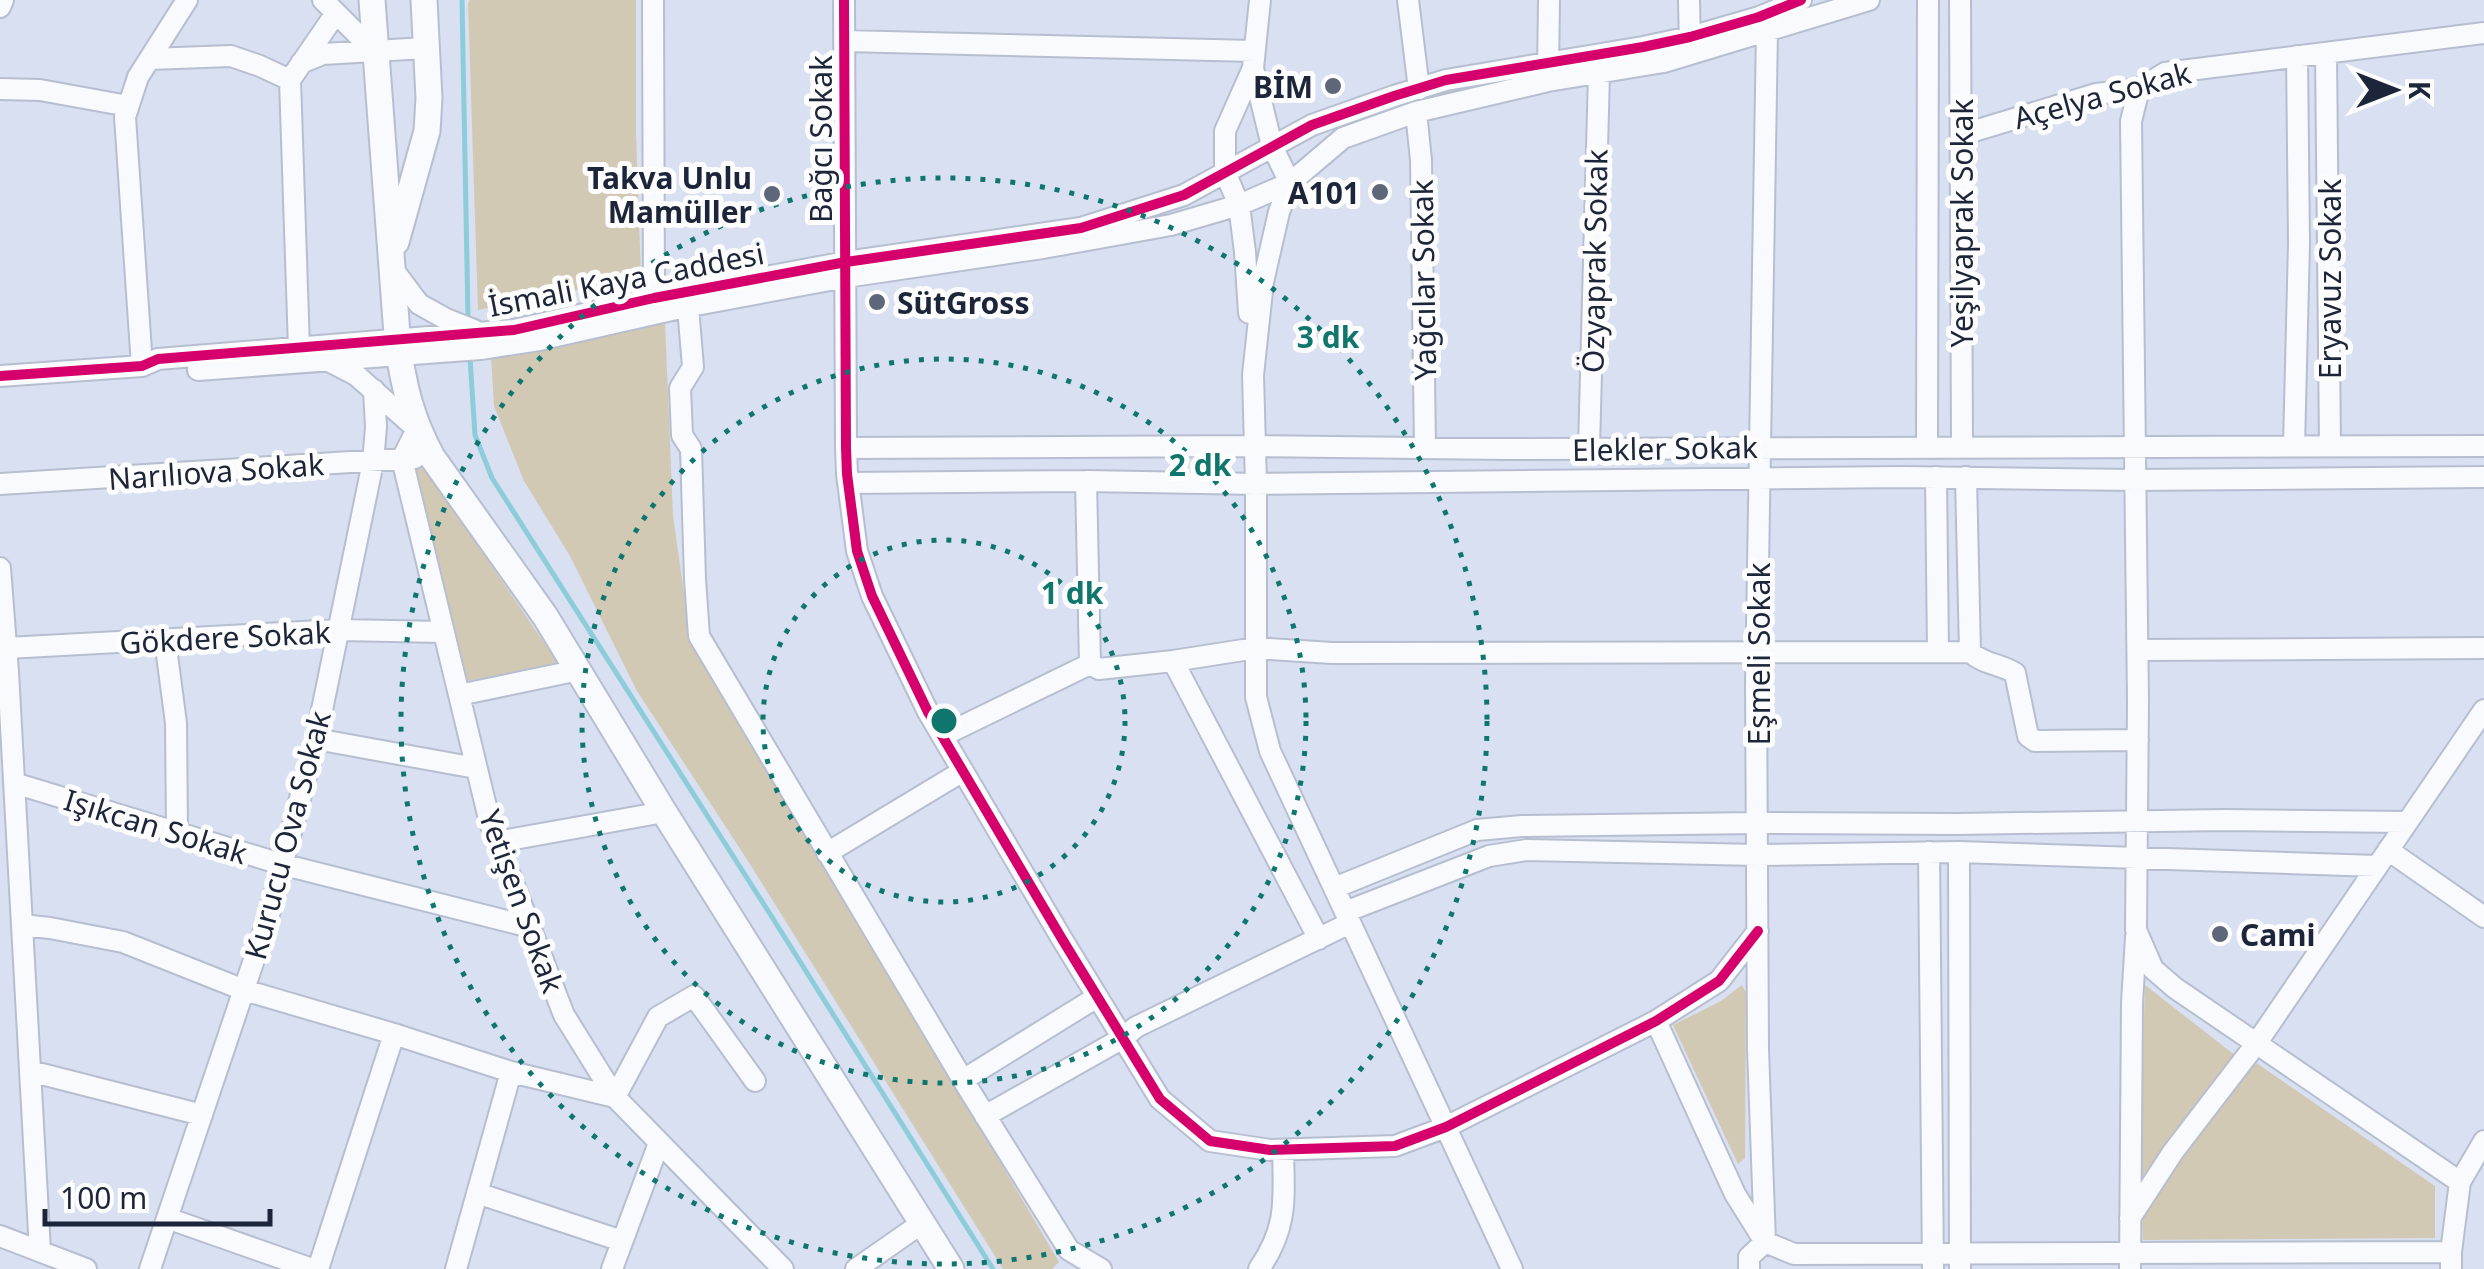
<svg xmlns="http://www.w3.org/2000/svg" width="2484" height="1269" font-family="'Noto Sans',sans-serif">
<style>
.green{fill:#d2c9b4}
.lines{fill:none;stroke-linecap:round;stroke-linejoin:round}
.stream{stroke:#8dccd9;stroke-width:5}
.minor-casing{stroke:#b6bed0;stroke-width:24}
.major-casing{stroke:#b6bed0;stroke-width:29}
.minor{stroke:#f9fafd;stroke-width:20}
.major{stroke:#f9fafd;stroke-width:25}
.cycleway-casing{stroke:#fdfdfd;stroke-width:16}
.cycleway{stroke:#d6006c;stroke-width:10}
.ring{fill:none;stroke:#0f766e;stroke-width:5;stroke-dasharray:5 10}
.poi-dot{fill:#5e667a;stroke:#fdfdfd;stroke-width:4}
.labels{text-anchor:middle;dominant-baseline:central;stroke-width:10;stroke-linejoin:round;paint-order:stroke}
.poi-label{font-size:30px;font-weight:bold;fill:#1c2539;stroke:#fdfdfd;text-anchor:end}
.street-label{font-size:30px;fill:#1c2539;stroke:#fdfdfd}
.centre{fill:#0f766e;stroke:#fdfdfd;stroke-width:5}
.ring-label{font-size:30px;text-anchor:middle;font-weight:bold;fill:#0f766e;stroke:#fdfdfd;stroke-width:10;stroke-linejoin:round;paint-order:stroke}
</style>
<rect width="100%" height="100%" fill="#d8e0f2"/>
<path class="green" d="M 470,0 L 636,0 L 636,133 L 641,277 L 478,310 L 468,3 Z
M 665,322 L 673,516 L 689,628 L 832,877 L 1059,1262 L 1052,1269 L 1003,1269 L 748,861 L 637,691 L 570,556 L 524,481 L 494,406 L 491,356 Z
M 418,467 L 427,471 L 558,663 L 466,681 L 413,469 Z
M 1742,985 L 1746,993 L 1745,1158 L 1738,1164 L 1673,1025 L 1721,1001 Z
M 2145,985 L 2236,1056 L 2139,1181 Z
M 2252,1060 L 2435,1186 L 2435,1238 L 2143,1240 L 2142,1216 Z"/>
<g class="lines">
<path class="stream" d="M 462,0 L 468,318
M 470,358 L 475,435 L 492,478 L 777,925 L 993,1269"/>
<g class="minor-casing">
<path id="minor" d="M 323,0 L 374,51 L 426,48
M 653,0 L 654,298
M 844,0 L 846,448 L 847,474 L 857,551 L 872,596 L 928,712 L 1062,939 L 1160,1099 L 1210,1141 L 1270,1150 L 1395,1146 L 1446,1127 L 1656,1021 L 1719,981 L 1758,931
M 1408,0 L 1419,89
M 1689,0 L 1690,48
M 1960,0 L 1962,446
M 0,7 L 3,0
M 845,41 L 1254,51
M 2326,53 L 2330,446
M 150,59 L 231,56 L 260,66 L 290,80
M 301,63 L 323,54 L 374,51
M 1253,68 L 1272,146 L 1290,183 L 1279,212 L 1263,282 L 1253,375 L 1256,484 L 1256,697 L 1270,751 L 1512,1269
M 1548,73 L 1549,0
M 0,89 L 40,90 L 128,106
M 2139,89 L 2131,121 L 2138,702 L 2136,930 L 2153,969 L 2175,988 L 2460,1182
M 1416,112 L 1421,160 L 1425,448
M 1961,135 L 2096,94 L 2139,89 L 2165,73 L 2484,33
M 392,268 L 419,304 L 446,319 L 474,330
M 688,307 L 693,367 L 680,388 L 682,435 L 691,449 L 695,579 L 699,636 L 963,1080 L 1069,1250 L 1101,1269
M 1249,313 L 1245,252 L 1239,205 L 1225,172 L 1225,131 L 1253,68 L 1260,0
M 299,348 L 290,80 L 336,13
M 329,361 L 356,375 L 417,429 L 402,459 L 490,823 L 564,1015 L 615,1097 L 783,1269
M 142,366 L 125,117 L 138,77 L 187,0
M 198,370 L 481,349 L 539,340 L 685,307 L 846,277 L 1043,248 L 1171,225 L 1239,205 L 1290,183 L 1343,138 L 1416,112 L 1548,81 L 1664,62 L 1869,0
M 0,376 L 142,366 L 158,359 L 514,330 L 654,298 L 846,262 L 1081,228 L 1184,195 L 1312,125 L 1394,96 L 1446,80 L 1643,47 L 1690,37 L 1759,17 L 1801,0
M 1927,446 L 1928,0
M 2294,446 L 2299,243 L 2297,56
M 846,448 L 1255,446 L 1506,449 L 2484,446
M 1589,448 L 1599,73
M 1936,477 L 1938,652
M 1966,477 L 1970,652 C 1983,664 2000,664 2015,673 L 2028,736 L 2035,741 L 2138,740
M 848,483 L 1086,481 L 1256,484 L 1903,477 L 2135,480 L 2484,477
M 0,484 L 415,458
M 0,568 L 8,672 L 40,1251
M 165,640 L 176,723 L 177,832
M 7,648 L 339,630 L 443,632
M 2138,650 L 2484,648
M 1173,661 L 1319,939
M 1090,664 L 1099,669 L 1173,661 L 1256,648 L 1332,653 L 1970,652
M 459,695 L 579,670
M 942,736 L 1090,664 L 1086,481
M 316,739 L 476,768
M 14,783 L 281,864 L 530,927
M 497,842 L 664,812
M 2388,850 L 2484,917
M 1929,852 L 1933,1269
M 1959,852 L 1960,1269
M 827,853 L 963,771
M 1334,888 L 1477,830 L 1522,826 L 1757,823 L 1957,824 L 2224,820 L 2407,822
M 1345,912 L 1489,856 L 1527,850 L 1757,855 L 1959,852 L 2377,866
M 22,925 L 50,928 L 123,942 L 244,990 L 394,1034 L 511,1072 L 615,1097 L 658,1017 L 694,996 L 755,1081
M 1656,1021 L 1735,1194 L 1765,1242 L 1794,1254 L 2451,1252
M 30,1071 L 202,1115
M 963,1080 L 1097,997
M 985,1116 L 1123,1038 L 1136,1027 L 1350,923
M 477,1193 L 622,1241
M 167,1218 L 312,1269
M 2130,1218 L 2173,1152 L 2256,1044 L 2484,710
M 0,1236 L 86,1269
M 150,1269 L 268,918 L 316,739 L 373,462 L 376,427 L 374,390
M 318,1269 L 394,1034
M 456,1269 L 511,1072
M 612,1269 L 659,1143
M 856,1269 L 922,1223
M 1259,1269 C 1288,1227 1284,1199 1283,1150
M 1749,1269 L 1749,1257 L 1765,1242 L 1758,1049 L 1756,685 L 1767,31
M 2130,1269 L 2132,1003 L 2136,937
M 2451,1269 L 2451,1252 L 2460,1182 L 2484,1141"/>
</g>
<g class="major-casing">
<path id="major" d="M 372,0 L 398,348 C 405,390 411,418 432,457 L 545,616 L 664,812 L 951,1269
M 396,242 L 427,131 L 429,98 L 424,0"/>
</g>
<use href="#minor" class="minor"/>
<use href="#major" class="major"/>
<g class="cycleway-casing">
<path id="cycleway" d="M 844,0 L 846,448 L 847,474 L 857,551 L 872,596 L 928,712 L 1062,939 L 1160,1099 L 1210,1141 L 1270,1150 L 1395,1146 L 1446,1127 L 1656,1021 L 1719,981 L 1758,931
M 0,376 L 142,366 L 158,359 L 514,330 L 654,298 L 846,262 L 1081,228 L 1184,195 L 1312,125 L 1394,96 L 1446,80 L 1643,47 L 1690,37 L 1759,17 L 1801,0"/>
</g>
<use href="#cycleway" class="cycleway"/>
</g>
<g class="ring">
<circle cx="944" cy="721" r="181"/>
<circle cx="944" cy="721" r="362"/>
<circle cx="944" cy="721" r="543"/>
</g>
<g class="poi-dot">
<circle cx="1333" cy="86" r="10"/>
<circle cx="1380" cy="192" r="10"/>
<circle cx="772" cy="194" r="10"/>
<circle cx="877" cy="302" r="10"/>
<circle cx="2220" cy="934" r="10"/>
</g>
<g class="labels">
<g class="poi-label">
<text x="1313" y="86">BİM</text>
<text x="752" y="177">Takva Unlu<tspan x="752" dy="34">Mamüller</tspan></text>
<text x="1360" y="192">A101</text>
<text x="897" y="302" text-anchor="start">SütGross</text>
<text x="2240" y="934" text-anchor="start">Cami</text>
</g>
<g class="street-label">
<text transform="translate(2102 95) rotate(-15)">Açelya Sokak</text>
<text transform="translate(820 139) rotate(-90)">Bağcı Sokak</text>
<text transform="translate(1961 223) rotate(-90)">Yeşilyaprak Sokak</text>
<text transform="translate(1594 261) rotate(-89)">Özyaprak Sokak</text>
<text transform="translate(626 279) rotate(-11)">İsmali Kaya Caddesi</text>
<text transform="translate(2329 279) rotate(-90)">Eryavuz Sokak</text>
<text transform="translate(1423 280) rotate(-91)">Yağcılar Sokak</text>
<text transform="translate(1665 448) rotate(-1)">Elekler Sokak</text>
<text transform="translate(216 471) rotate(-4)">Narılıova Sokak</text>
<text transform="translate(225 637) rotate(-3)">Gökdere Sokak</text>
<text transform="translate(1758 654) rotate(-90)">Eşmeli Sokak</text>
<text transform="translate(156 826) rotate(17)">Işıkcan Sokak</text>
<text transform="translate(287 835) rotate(-75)">Kurucu Ova Sokak</text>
<text transform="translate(522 901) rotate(70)">Yetişen Sokak</text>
</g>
</g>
<circle cx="944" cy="721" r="15" class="centre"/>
<g class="ring-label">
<text x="1328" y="348">3 dk</text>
<text x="1200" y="476">2 dk</text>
<text x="1072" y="604">1 dk</text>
</g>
<g transform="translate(2394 90) rotate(90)" stroke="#fdfdfd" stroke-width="8" paint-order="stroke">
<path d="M0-8L18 38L0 25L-18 38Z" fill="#1c2539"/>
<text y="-15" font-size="28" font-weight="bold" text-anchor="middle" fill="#1c2539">K</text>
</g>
<path d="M45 1209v15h225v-15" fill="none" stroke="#1c2539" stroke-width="5"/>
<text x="60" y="1209" font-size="30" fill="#1c2539" stroke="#fdfdfd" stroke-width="8" paint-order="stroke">100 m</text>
</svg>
